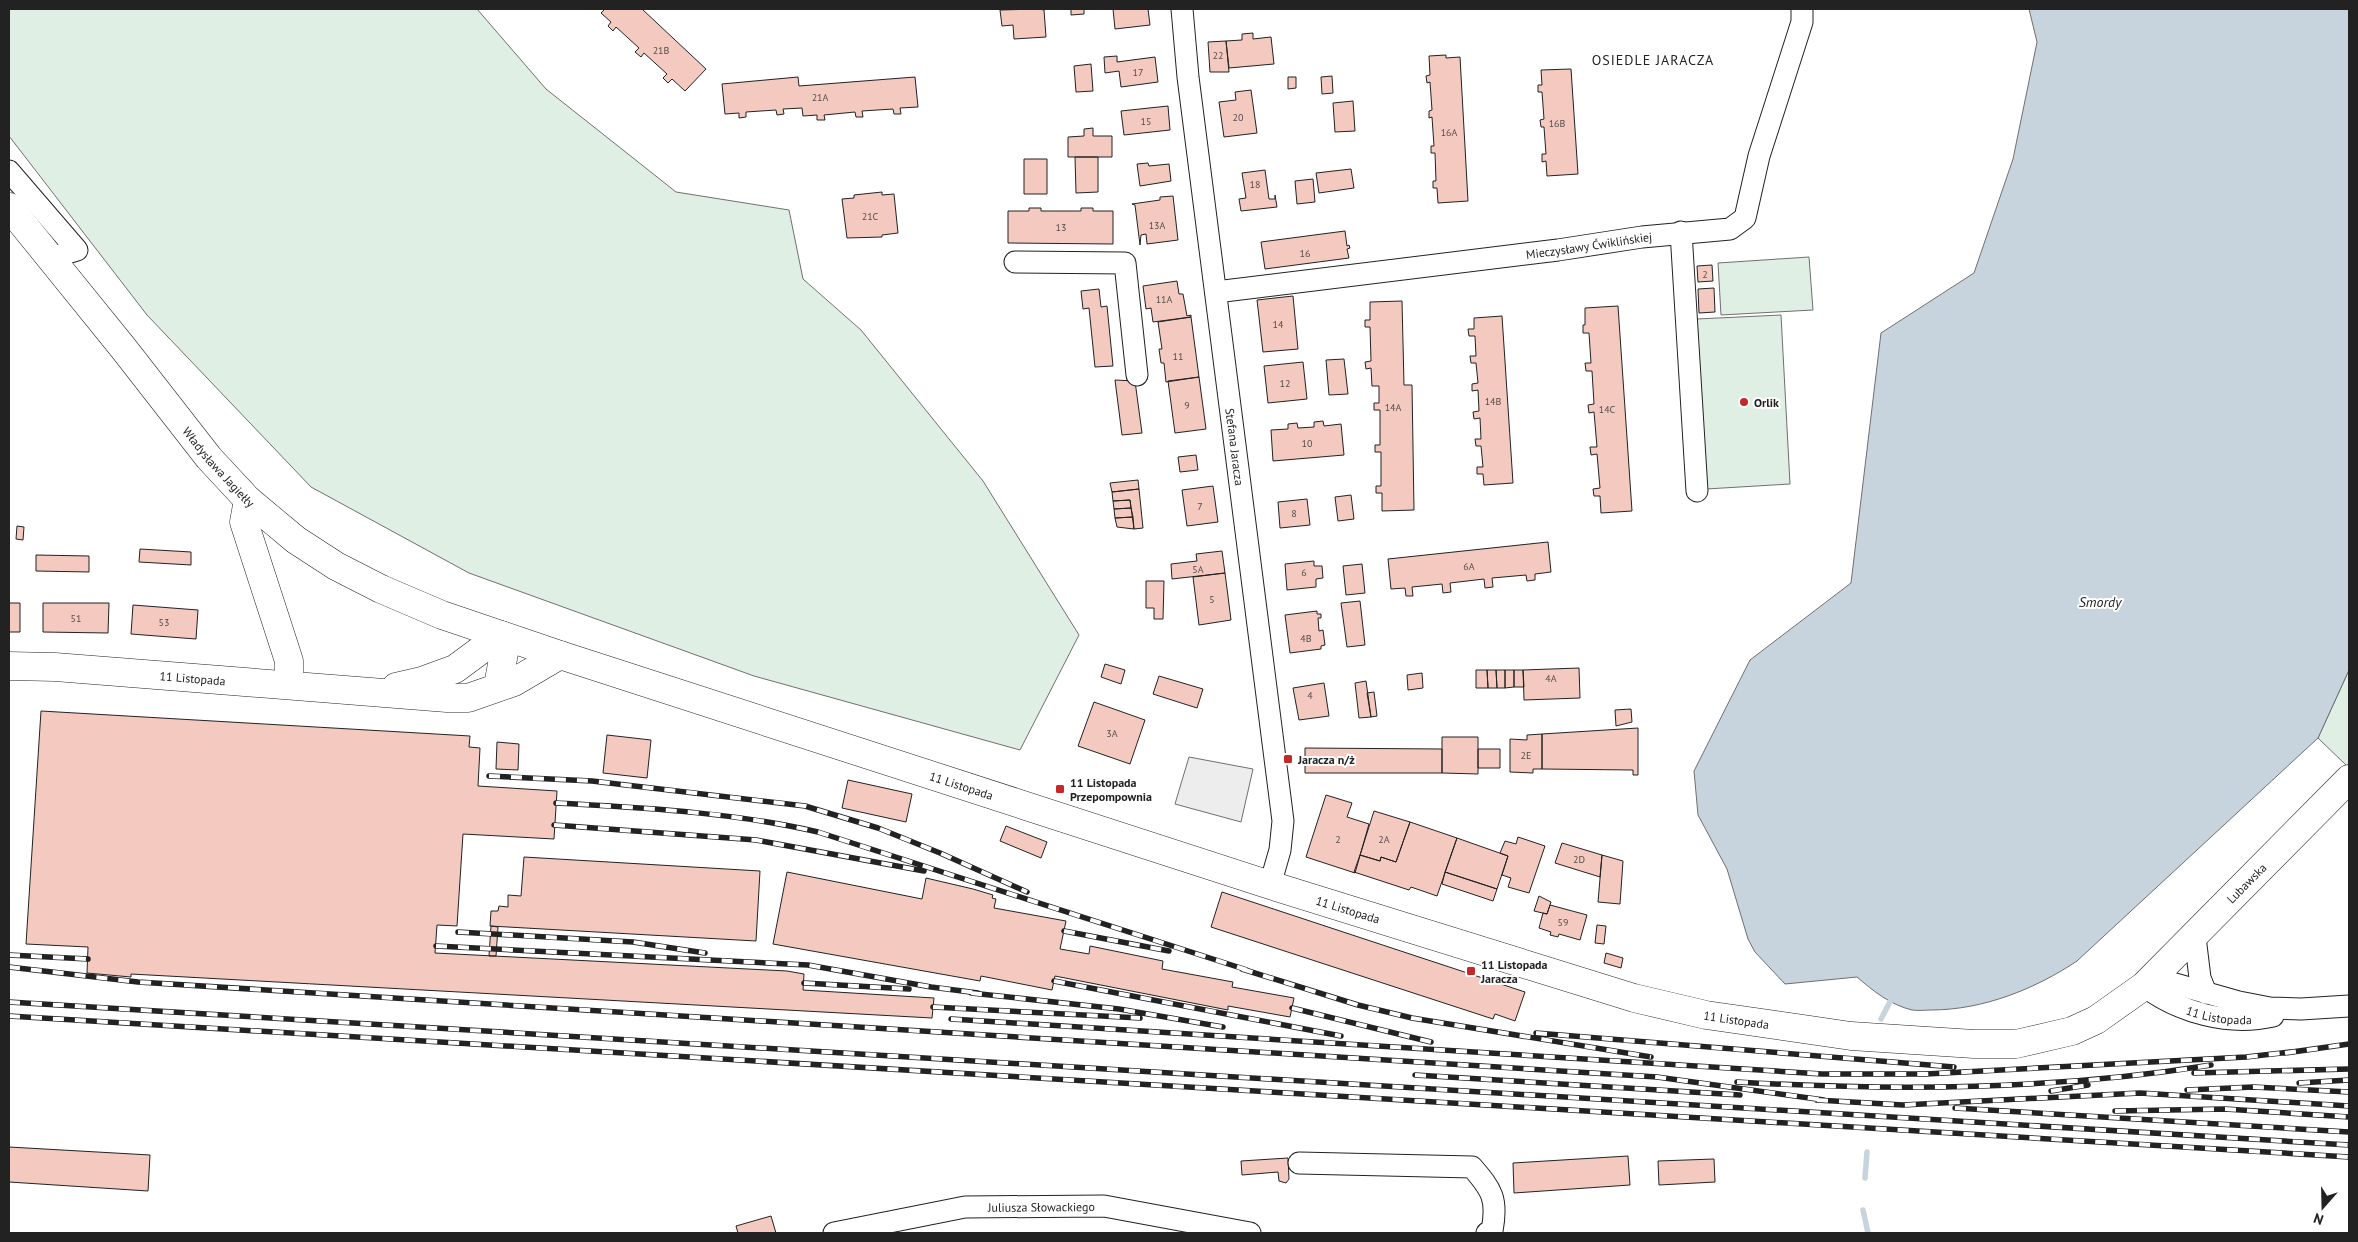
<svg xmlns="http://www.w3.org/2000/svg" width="2358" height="1242" font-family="'PT Sans',sans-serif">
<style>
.green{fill:#e0efe3;stroke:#6f6f6f}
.parking{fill:#ededed;stroke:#6f6f6f}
.water{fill:#c7d3dd;stroke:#6f6f6f}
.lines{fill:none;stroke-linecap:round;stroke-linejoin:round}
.stream{stroke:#c7d3dd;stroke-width:5.5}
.building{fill:#f3c9c0;stroke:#222}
.minor-casing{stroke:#222;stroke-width:23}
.major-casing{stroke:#222;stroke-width:29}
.minor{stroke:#fff;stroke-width:21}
.major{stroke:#fff;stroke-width:28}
.rail-casing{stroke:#222;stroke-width:5.5}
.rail{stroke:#fff;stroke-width:4;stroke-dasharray:11;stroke-linecap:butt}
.poi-dot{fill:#c62828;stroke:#fff;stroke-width:2}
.labels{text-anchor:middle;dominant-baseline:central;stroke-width:4;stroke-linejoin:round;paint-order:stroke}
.number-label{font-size:10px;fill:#564c4a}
.street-label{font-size:12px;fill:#222;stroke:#fff}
.poi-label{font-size:12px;font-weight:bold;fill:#222;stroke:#fff;text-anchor:start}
.neighbourhood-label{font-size:14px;letter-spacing:1px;fill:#222;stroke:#fff}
.water-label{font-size:14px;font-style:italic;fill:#222;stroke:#fff}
</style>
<rect width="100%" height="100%" fill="#fff"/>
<path class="green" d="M 9,9 L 477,9 L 546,89 L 676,192 L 789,210 L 803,279 L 861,330 L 983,481 L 1079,635 L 1020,750 L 754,676 L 469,573 L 311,487 L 147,315 L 9,136 Z
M 1809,257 L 1813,310 L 1721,315 L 1718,263 Z
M 1781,315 L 1790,484 L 1706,489 L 1697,319 Z
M 2349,670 L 2349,763 L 2347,766 L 2318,738 Z"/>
<path class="parking" d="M 1189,757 L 1253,769 L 1241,822 L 1175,804 Z"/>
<path class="water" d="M 2029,9 L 2349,9 L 2349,670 L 2318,738 L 2077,961 C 2035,989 1983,1010 1931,1010 C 1926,1010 1918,1011 1912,1010 C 1891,1005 1873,991 1857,977 L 1785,984 L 1755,952 L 1748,939 L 1727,869 L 1698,815 L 1694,771 L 1750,660 L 1851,583 L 1881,333 L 1974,273 L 2013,159 L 2037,42 Z"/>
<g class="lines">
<path class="stream" d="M 1881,1019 L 1891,1000
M 1865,1178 L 1867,1152
M 1863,1210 L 1868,1233"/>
</g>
<path class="building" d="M 605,9 L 642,9 L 706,69 L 685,91 L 672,79 L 668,83 L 663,78 L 667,74 L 644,53 L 641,57 L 635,52 L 639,48 L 616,27 L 613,31 L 608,26 L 611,22 L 601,13 Z
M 1039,9 L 1044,10 L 1046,37 L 1014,39 L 1013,25 L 1002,26 L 1000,10 Z
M 1071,9 L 1084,9 L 1084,14 L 1071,15 Z
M 1113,9 L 1148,9 L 1150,25 L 1115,29 Z
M 1253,33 L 1253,39 L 1271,37 L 1274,64 L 1229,68 L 1226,41 L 1242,40 L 1242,34 Z
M 1226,41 L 1229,72 L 1210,72 L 1208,42 Z
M 1446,55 L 1446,58 L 1460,57 L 1468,201 L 1438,203 L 1437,188 L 1433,188 L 1433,181 L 1436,181 L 1435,153 L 1431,153 L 1431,146 L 1434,146 L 1432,117 L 1429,118 L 1429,111 L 1432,110 L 1430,82 L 1427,83 L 1426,76 L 1430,75 L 1429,56 Z
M 1117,56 L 1117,62 L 1155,57 L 1158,82 L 1121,87 L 1119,71 L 1105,73 L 1104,57 Z
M 1091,64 L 1093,91 L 1076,92 L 1074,66 Z
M 1571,69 L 1578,174 L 1547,176 L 1546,161 L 1542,162 L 1542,154 L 1546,154 L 1544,127 L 1541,127 L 1540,120 L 1544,119 L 1542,92 L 1538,92 L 1538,85 L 1542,85 L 1541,70 Z
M 1332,76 L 1333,93 L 1322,94 L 1321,77 Z
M 798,77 L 799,86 L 915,77 L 918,107 L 900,108 L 901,114 L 894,114 L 893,109 L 862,111 L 863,117 L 856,117 L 855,112 L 824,115 L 825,120 L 817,120 L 817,115 L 803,116 L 802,108 L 783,109 L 784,114 L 777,115 L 776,110 L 746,112 L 746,117 L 739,118 L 739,113 L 725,114 L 722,84 Z
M 1288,77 L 1296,77 L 1296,88 L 1288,89 Z
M 1251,90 L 1257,133 L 1224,137 L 1219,102 L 1236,100 L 1235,92 Z
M 1353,101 L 1355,131 L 1335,132 L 1333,103 Z
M 1168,106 L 1170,130 L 1124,135 L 1121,111 Z
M 1093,128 L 1093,136 L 1112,136 L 1112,157 L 1068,157 L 1068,137 L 1084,136 L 1084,129 Z
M 1075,157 L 1098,157 L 1098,192 L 1076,193 Z
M 1024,159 L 1047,159 L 1047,194 L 1024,194 Z
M 1148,163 L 1149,166 L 1169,164 L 1171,181 L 1140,186 L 1137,164 Z
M 1351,169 L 1354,188 L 1319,193 L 1316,173 Z
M 1265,170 L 1269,199 L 1275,199 L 1275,195 L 1277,207 L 1241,211 L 1239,199 L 1246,198 L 1242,173 Z
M 1313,179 L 1315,202 L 1297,204 L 1295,181 Z
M 882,192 L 882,195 L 894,194 L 898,233 L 882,235 L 882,237 L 847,238 L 842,199 L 854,198 L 854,195 Z
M 1173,196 L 1178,240 L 1147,244 L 1146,234 L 1141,235 L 1140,245 L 1135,205 L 1132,204 L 1160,200 L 1160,197 Z
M 1029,208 L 1041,208 L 1041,211 L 1081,211 L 1081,208 L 1093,208 L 1093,211 L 1113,211 L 1113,244 L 1008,243 L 1008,211 L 1029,211 Z
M 1345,231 L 1347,246 L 1349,245 L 1350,248 L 1347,249 L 1349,258 L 1265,269 L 1261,242 Z
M 1712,265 L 1713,281 L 1698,282 L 1697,266 Z
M 1177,281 L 1179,294 L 1183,294 L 1187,316 L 1191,315 L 1191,317 L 1153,322 L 1151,308 L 1146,309 L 1143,286 Z
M 1714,288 L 1715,312 L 1699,313 L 1698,289 Z
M 1099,289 L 1101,307 L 1107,306 L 1113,366 L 1095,367 L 1089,308 L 1083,309 L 1081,291 Z
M 1293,296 L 1298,349 L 1263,352 L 1257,300 Z
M 1402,301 L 1404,385 L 1412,385 L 1414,510 L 1382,511 L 1382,493 L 1376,493 L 1376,486 L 1381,486 L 1381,452 L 1375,452 L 1375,445 L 1380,445 L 1380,410 L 1374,410 L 1374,403 L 1379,403 L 1379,386 L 1372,386 L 1371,368 L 1366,369 L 1365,362 L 1371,361 L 1370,327 L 1365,327 L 1365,320 L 1370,320 L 1370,302 Z
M 1618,306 L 1632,511 L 1601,513 L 1600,496 L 1594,496 L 1593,489 L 1600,488 L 1597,454 L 1591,455 L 1590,447 L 1597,447 L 1594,412 L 1589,413 L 1588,405 L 1594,404 L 1592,371 L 1586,371 L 1585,363 L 1591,363 L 1589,333 L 1583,333 L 1583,325 L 1585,325 L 1585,308 Z
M 1502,316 L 1513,483 L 1484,485 L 1483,474 L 1477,474 L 1477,467 L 1483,467 L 1481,446 L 1476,446 L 1475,439 L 1481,439 L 1480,418 L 1474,419 L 1473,412 L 1479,411 L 1478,390 L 1472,391 L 1472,384 L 1478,383 L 1476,363 L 1471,363 L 1470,356 L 1476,356 L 1475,336 L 1469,336 L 1468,329 L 1474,329 L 1474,318 Z
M 1191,317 L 1199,377 L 1166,382 L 1164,363 L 1161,363 L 1159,349 L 1162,349 L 1158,322 Z
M 1344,359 L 1348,394 L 1329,395 L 1326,360 Z
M 1303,362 L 1307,399 L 1268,403 L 1264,366 Z
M 1199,377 L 1206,429 L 1175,433 L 1168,381 Z
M 1115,380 L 1135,381 L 1142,433 L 1122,435 Z
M 1323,421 L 1324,426 L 1341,424 L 1344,455 L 1273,461 L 1271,430 L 1288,429 L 1288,424 L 1297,423 L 1298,428 L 1314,427 L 1314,422 Z
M 1196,455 L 1198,470 L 1180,472 L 1178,457 Z
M 1138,480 L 1139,489 L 1112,492 L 1110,483 Z
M 1213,486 L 1218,522 L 1187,526 L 1182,490 Z
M 1139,489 L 1143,528 L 1134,529 L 1130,500 L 1113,501 L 1112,492 Z
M 1351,495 L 1354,519 L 1338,521 L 1335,497 Z
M 1307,499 L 1310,525 L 1280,528 L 1278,502 Z
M 1130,500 L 1131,508 L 1114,509 L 1113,501 Z
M 1131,508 L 1133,517 L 1115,518 L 1114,509 Z
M 1133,517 L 1134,529 L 1117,527 L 1115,518 Z
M 17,526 L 24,527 L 23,540 L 16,539 Z
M 1548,542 L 1551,572 L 1535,574 L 1535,580 L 1527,581 L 1526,575 L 1492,578 L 1493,587 L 1485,588 L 1484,579 L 1450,583 L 1451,592 L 1443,593 L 1442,584 L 1412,587 L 1413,596 L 1406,596 L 1405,588 L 1391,589 L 1388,559 Z
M 140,549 L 191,552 L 191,565 L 139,562 Z
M 1222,551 L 1225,573 L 1172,579 L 1171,564 L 1197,561 L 1196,554 Z
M 36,555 L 89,556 L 89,572 L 36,571 Z
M 1314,561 L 1314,566 L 1322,566 L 1323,578 L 1316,579 L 1316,587 L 1287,590 L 1285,564 Z
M 1362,564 L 1365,593 L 1346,595 L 1343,566 Z
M 1225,573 L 1231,620 L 1199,625 L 1193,577 Z
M 1146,581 L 1164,581 L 1163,619 L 1154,619 L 1154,608 L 1146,608 Z
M 1360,601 L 1365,645 L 1347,647 L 1341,603 Z
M 9,603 L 20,603 L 20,632 L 9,632 Z
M 43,603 L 109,603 L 108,633 L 43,632 Z
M 133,605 L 198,610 L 196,639 L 131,634 Z
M 1317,611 L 1317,614 L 1321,614 L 1321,618 L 1318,618 L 1319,631 L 1323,630 L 1325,645 L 1321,646 L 1321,649 L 1290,653 L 1285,615 Z
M 1105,664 L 1125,670 L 1121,684 L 1101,677 Z
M 1579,668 L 1580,698 L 1524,700 L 1523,670 Z
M 1476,670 L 1487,670 L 1488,688 L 1476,688 Z
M 1487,670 L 1496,670 L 1497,688 L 1488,688 Z
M 1496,670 L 1505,670 L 1505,688 L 1497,688 Z
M 1505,670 L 1514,670 L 1514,687 L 1505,688 Z
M 1514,670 L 1523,670 L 1524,687 L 1514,687 Z
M 1422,673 L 1423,688 L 1408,690 L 1407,675 Z
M 1159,676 L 1203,689 L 1197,708 L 1153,694 Z
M 1366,681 L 1371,717 L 1359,718 L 1355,683 Z
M 1324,683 L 1329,716 L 1299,720 L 1293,688 Z
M 1374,692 L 1377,716 L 1371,717 L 1367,693 Z
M 1094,702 L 1145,720 L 1130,764 L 1078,746 Z
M 1631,709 L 1632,722 L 1616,726 L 1615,710 Z
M 41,711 L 470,736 L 469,747 L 480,748 L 478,786 L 557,791 L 554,839 L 463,834 L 457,926 L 437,925 L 435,953 L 787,971 L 804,974 L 803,990 L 934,998 L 932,1018 L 131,974 L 131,977 L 87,973 L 88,947 L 26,944 Z
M 1638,728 L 1638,775 L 1633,775 L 1633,770 L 1542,769 L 1542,734 Z
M 1542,734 L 1542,769 L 1533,769 L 1533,773 L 1510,772 L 1510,739 L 1527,740 L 1527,735 Z
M 607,735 L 651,740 L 647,778 L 603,773 Z
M 1442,737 L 1478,737 L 1478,774 L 1442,773 Z
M 497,742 L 519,744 L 518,770 L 496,769 Z
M 1305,748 L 1442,749 L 1442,773 L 1305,773 Z
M 1478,749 L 1500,749 L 1500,768 L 1478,768 Z
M 848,780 L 912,794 L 906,822 L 842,808 Z
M 1326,795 L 1352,803 L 1347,817 L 1369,824 L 1355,873 L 1306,857 Z
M 1374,811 L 1410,822 L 1396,862 L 1381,857 L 1380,861 L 1360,855 Z
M 1410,822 L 1457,838 L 1437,896 L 1411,887 L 1409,890 L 1354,872 L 1360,855 L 1380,861 L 1381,857 L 1396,862 Z
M 1006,826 L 1047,842 L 1041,858 L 1000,841 Z
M 1518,837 L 1545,846 L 1529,893 L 1508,887 L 1511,878 L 1502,875 L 1508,856 L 1500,853 L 1505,841 L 1516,844 Z
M 1457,838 L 1508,856 L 1497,889 L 1445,872 Z
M 1562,843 L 1602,855 L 1600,877 L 1555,863 Z
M 1602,855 L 1623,861 L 1620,904 L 1598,902 Z
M 524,857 L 760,871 L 756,941 L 490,926 L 491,911 L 498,911 L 499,906 L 508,907 L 508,895 L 521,896 Z
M 787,872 L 922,899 L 926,878 L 973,889 L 993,895 L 992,898 L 996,899 L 994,908 L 1066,921 L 1060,949 L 1089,954 L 1090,946 L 1163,961 L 1162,969 L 1233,982 L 1232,987 L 1294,998 L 1290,1017 L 1228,1006 L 1228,1010 L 1055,976 L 1052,990 L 981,976 L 980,981 L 773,944 Z
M 1445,872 L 1497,889 L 1493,901 L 1442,884 Z
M 1222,892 L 1525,992 L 1515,1021 L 1495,1014 L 1493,1019 L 1211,927 Z
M 1539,896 L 1551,902 L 1547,914 L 1534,911 Z
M 1550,905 L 1587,915 L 1580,940 L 1559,934 L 1558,937 L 1550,935 L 1551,932 L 1539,928 L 1543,913 L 1547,914 Z
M 1597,925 L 1606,926 L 1604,944 L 1595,943 Z
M 491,926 L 498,927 L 496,956 L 489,956 Z
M 1606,953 L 1623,958 L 1621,968 L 1604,963 Z
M 9,1147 L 150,1155 L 148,1191 L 9,1182 Z
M 1628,1156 L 1630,1185 L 1514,1193 L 1513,1163 Z
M 1288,1158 L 1289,1179 L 1286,1183 L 1279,1181 L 1278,1172 L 1242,1175 L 1241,1161 Z
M 1714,1159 L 1715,1182 L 1659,1185 L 1658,1161 Z
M 771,1216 L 776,1233 L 738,1233 L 736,1226 Z"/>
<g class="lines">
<g class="minor-casing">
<g id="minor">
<path id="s1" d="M 1182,9 L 1188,77 L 1283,821 L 1280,850 L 1270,885"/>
<path d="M 9,171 L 77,250 L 51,258"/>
<path d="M 1681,232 L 1697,491"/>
<path d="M 1015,262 L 1125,263 L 1137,375"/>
<path id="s2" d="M 1216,292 L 1558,250 L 1642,237 L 1730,229 L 1745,218 L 1759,156 L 1802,22 L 1802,9"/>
<path d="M 2195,937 L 2200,978 L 2206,993"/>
<path d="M 2144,986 L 2172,983 L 2239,1002 L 2270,1008 L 2301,1009 L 2349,1006"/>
<path id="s3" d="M 2144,986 C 2180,1013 2229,1026 2273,1016"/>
<path d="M 1299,1163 L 1472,1167 C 1492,1190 1498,1199 1492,1231 L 1487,1233"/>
<path id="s4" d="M 834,1233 L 965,1207 L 1104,1206 L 1250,1233"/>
</g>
</g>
<g class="major-casing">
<g id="major">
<path id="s5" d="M 9,207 L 124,349 L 209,458 L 248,500 L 296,540 L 336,566 L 381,589 L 442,615 L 560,655 L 1270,885 L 1634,998 L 1706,1015 L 1851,1036 L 1974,1044 L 2016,1044 L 2072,1031 L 2096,1020 L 2144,986 L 2349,779"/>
<path d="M 248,500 L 244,522 L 289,661 L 289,684"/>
<path id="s6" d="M 9,666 L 55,667 L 447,698 L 468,698 L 514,682 L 560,655"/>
<path d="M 498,686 L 504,653 L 501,635"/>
<path d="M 396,687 L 422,681 L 455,669 L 501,635"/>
</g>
</g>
<use href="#minor" class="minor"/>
<use href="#major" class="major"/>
<g class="rail-casing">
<path id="rail" d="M 489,776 L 592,781 L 805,806 L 878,828 L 940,853 L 1027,892
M 556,803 C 644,808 732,812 818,832 L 1247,970
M 554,825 L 756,840 L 924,871
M 1064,931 L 1169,951
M 458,932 L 633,942 L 705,953
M 436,946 L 808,965 L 931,987 L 978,993
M 9,955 L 88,959
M 9,967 L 138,982 L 1657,1077 L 1824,1100
M 1242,969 L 1358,1005 L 1412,1018 L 1651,1057
M 1054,981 L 1341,1036
M 804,983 L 909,989
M 971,993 L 1119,1009 L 1223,1027
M 9,1002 L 2349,1145
M 933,1007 L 1140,1018
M 1292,1008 L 1431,1042
M 9,1016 L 2349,1157
M 951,1019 L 1822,1074 L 1926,1074 L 2246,1057 L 2290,1052
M 1536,1033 L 1954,1067
M 2285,1053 L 2349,1044
M 2194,1073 L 2349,1069
M 1415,1075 L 1740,1095
M 1737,1082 C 1895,1091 2055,1090 2211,1065
M 2299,1083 L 2349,1080
M 2187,1090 L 2253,1087 L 2349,1092
M 2051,1091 L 2088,1085
M 1817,1100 L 1903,1105 L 2140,1093 L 2349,1106
M 1955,1108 L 2349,1132
M 2115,1111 L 2225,1109 L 2349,1117"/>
</g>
<use href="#rail" class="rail"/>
</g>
<g class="poi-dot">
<circle cx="1744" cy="402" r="5"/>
<rect x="1283" y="754" width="10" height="10" rx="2.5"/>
<rect x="1055" y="784" width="10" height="10" rx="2.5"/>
<rect x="1466" y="966" width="10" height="10" rx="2.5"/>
</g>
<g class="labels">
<g class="number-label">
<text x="661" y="50">21B</text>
<text x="1218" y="55">22</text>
<text x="1138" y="72">17</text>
<text x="820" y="97">21A</text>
<text x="1238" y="117">20</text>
<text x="1146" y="121">15</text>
<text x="1557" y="123">16B</text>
<text x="1449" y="132">16A</text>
<text x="1255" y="184">18</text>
<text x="870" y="216">21C</text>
<text x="1157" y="225">13A</text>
<text x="1061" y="227">13</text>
<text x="1305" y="253">16</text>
<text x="1705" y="274">2</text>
<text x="1164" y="299">11A</text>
<text x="1278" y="324">14</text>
<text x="1178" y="356">11</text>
<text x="1285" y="383">12</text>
<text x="1493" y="401">14B</text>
<text x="1187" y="405">9</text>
<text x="1393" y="407">14A</text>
<text x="1607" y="409">14C</text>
<text x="1307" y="443">10</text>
<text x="1200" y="506">7</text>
<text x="1294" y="513">8</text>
<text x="1469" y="566">6A</text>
<text x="1198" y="569">5A</text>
<text x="1304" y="572">6</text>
<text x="1212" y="599">5</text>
<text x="76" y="618">51</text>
<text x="164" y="622">53</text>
<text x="1306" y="638">4B</text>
<text x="1551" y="678">4A</text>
<text x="1310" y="695">4</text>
<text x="1112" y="733">3A</text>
<text x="1526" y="755">2E</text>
<text x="1338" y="839">2</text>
<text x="1384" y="839">2A</text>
<text x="1579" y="859">2D</text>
<text x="1563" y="922">59</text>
</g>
<g class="street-label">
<text stroke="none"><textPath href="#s2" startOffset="376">Mieczysławy Ćwiklińskiej</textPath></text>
<text stroke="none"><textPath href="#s1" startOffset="441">Stefana Jaracza</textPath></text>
<text stroke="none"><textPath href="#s5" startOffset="334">Władysława Jagiełły</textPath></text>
<text stroke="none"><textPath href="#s6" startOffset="184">11 Listopada</textPath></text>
<text stroke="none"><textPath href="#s5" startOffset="1152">11 Listopada</textPath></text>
<text stroke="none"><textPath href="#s5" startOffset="2531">Lubawska</textPath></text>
<text stroke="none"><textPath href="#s5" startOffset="1558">11 Listopada</textPath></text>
<text stroke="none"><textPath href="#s3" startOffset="82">11 Listopada</textPath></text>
<text stroke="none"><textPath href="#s5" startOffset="1962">11 Listopada</textPath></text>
<text stroke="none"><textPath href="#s4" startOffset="210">Juliusza Słowackiego</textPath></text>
</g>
<g class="poi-label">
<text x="1754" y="402">Orlik</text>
<text x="1298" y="759">Jaracza n/ż</text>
<text x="1070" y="782">11 Listopada<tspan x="1070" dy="14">Przepompownia</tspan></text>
<text x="1481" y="964">11 Listopada<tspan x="1481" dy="14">Jaracza</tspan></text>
</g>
<g class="neighbourhood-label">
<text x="1653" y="60">OSIEDLE JARACZA</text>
</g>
<g class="water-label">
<text x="2100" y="602">Smordy</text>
</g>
</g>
<rect width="2358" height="1242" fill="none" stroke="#222222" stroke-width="20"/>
<g transform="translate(2323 1207) rotate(200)" stroke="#ffffff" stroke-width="4" paint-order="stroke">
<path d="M0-4L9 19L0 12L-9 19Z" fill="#222222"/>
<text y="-8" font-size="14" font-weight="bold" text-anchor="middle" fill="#222222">N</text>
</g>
</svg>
